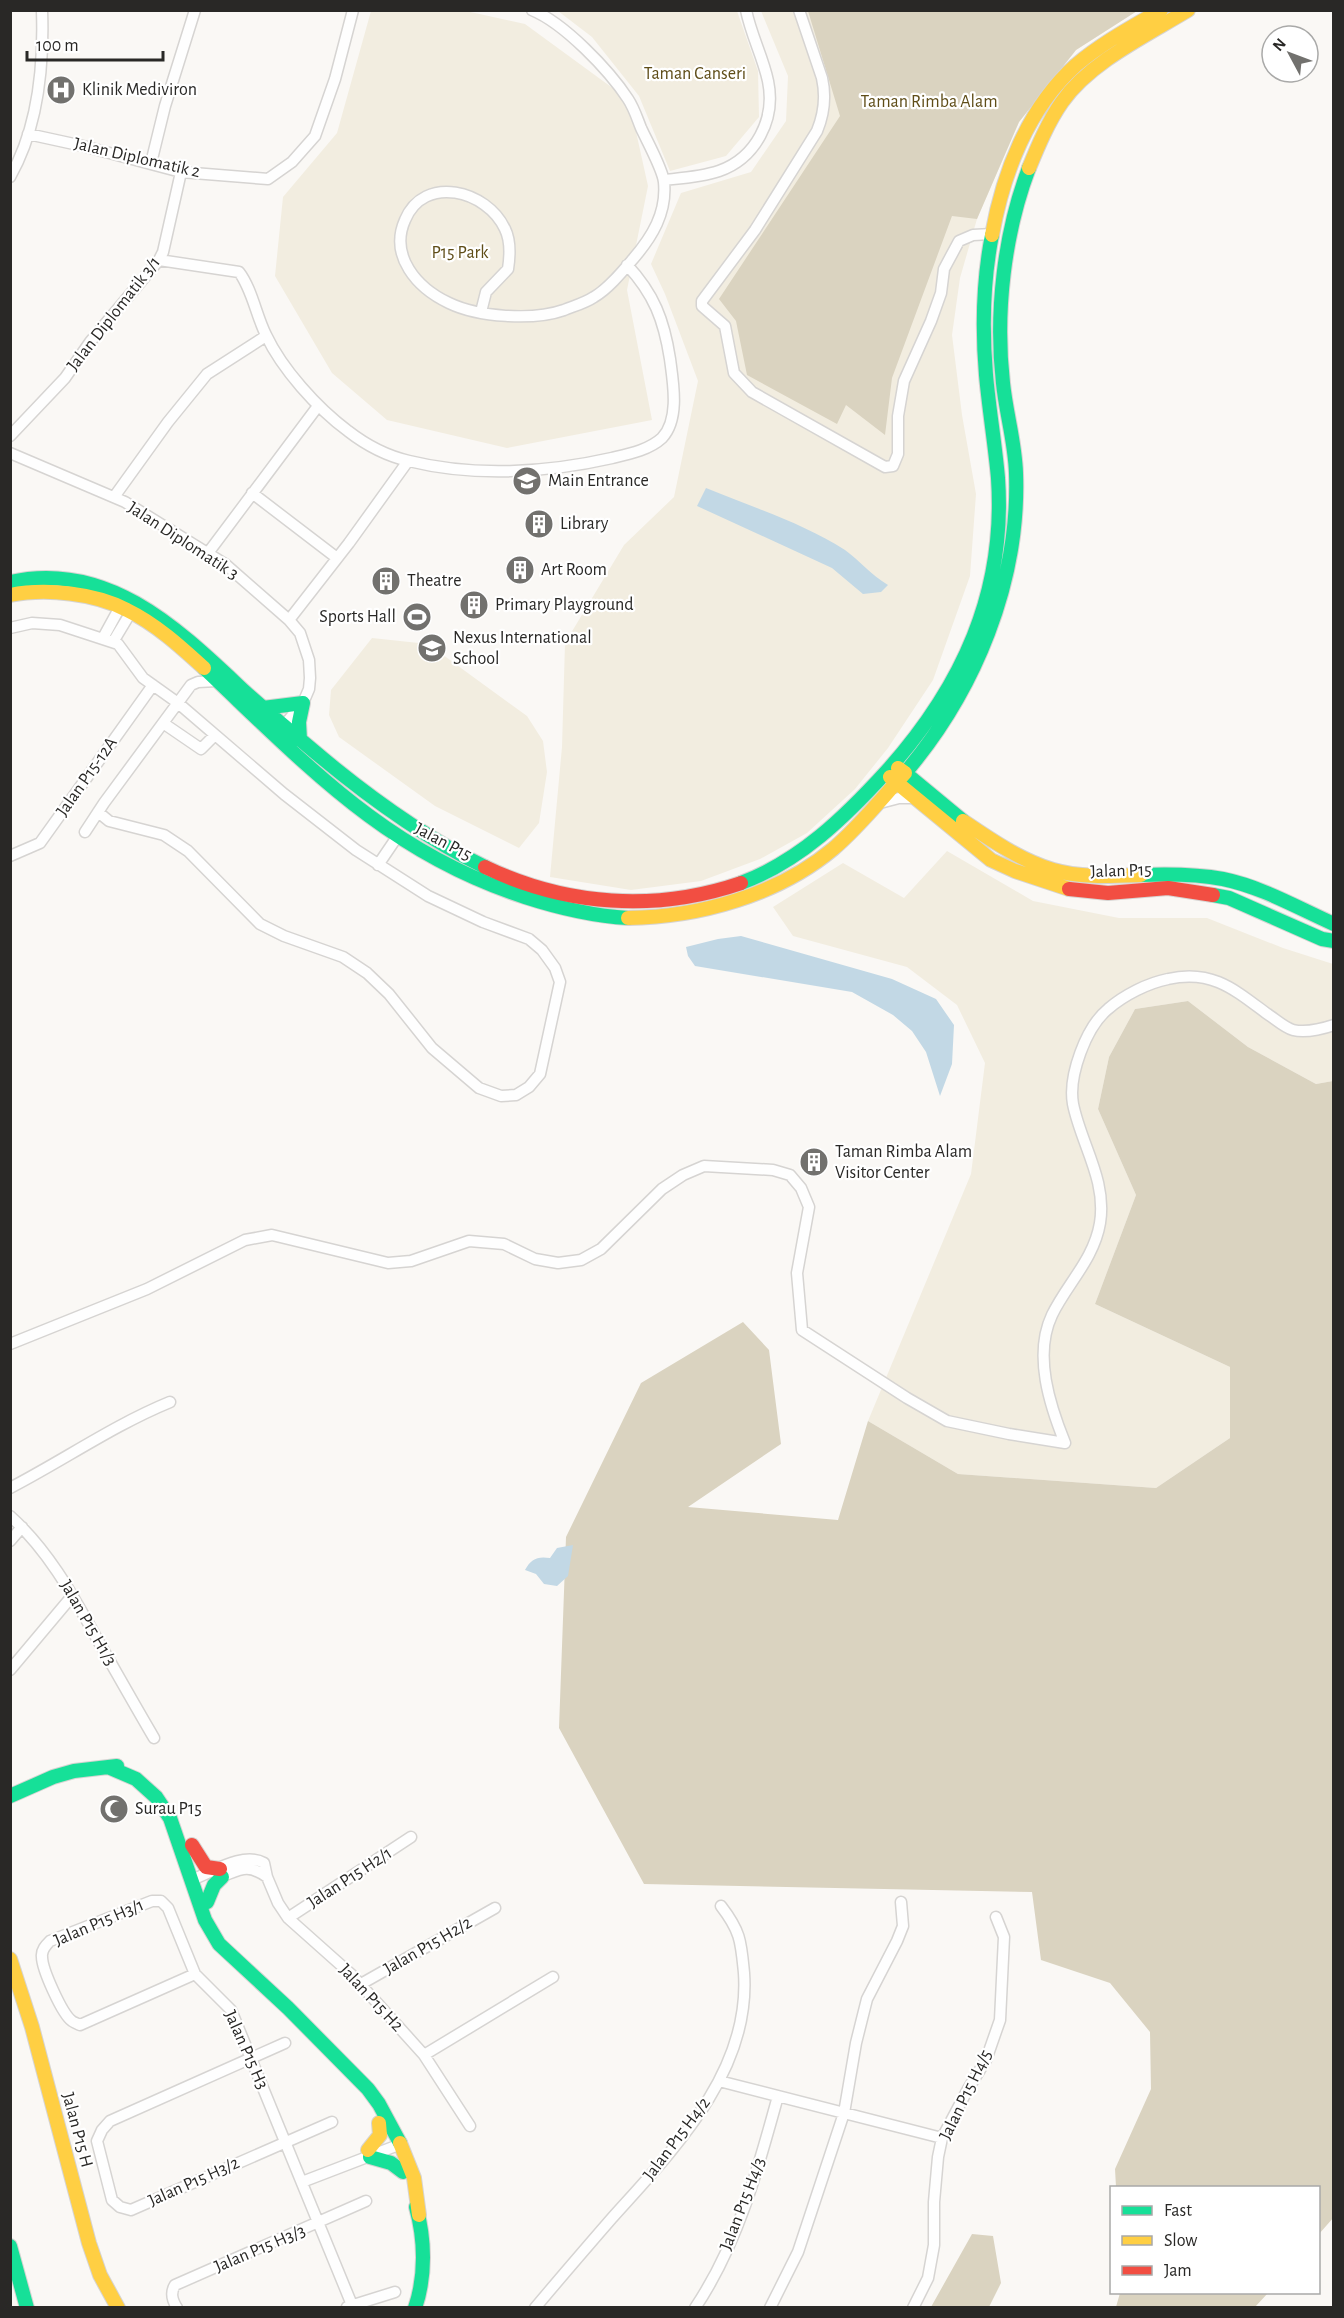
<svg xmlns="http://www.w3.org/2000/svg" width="1344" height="2318" font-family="'Alegreya Sans',sans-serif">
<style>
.green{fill:#f2ede0}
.forest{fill:#dad3c0}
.water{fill:#c2d8e5}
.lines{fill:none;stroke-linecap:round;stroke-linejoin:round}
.street-casing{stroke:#d6d4d2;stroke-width:13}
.fast-casing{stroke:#d6d4d2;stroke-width:16}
.slow-casing{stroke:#d6d4d2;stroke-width:16}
.jam-casing{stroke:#d6d4d2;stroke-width:16}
.street{stroke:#fefefe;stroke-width:10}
.fast{stroke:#16e098;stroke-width:14}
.slow{stroke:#ffcf43;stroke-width:14}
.jam{stroke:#f24e42;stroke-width:14}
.labels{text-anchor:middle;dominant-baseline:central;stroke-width:4.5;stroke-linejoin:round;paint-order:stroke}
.park-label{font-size:18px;fill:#5f4d18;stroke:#fff}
.poi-label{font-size:18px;fill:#292826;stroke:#fff;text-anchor:start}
.street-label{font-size:18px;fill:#292826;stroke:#fff}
</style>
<rect width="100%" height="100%" fill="#faf8f5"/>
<path class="green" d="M 371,11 L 466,11 L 525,24 L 629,100 L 648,186 L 627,290 L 652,420 L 507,448 L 387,420 L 332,373 L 275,276 L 283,197 L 337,133 Z
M 558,11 L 737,11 L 758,71 L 759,117 L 726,156 L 670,171 L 639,96 L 592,37 Z
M 761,11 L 1137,11 L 1076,50 L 1019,122 L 977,219 L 960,278 L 952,335 L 962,415 L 976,494 L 970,576 L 933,680 L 888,748 L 855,789 L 807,833 L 760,859 L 701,881 L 631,890 L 550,877 L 562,747 L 565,643 L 624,545 L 674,497 L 698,381 L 665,294 L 651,264 L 681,193 L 751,172 L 786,121 L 788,76 Z
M 372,638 L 428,644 L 527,716 L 543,741 L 547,772 L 539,823 L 519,848 L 435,806 L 339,737 L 329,715 L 331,690 Z
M 947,851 L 1033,901 L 1119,918 L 1207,918 L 1283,948 L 1333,964 L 1333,1081 L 1316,1084 L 1248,1047 L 1188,1001 L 1135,1009 L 1109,1057 L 1098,1109 L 1136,1195 L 1095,1304 L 1230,1367 L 1230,1438 L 1156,1488 L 958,1474 L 868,1421 L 971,1174 L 985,1063 L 957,1005 L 907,967 L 793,936 L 773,907 L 843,863 L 904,898 Z"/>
<path class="forest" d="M 808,11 L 1137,11 L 1076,50 L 1019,122 L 977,219 L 952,216 L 892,378 L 885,435 L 846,405 L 837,424 L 747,375 L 736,321 L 719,299 L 840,116 Z
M 1188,1001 L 1248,1047 L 1316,1084 L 1333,1081 L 1334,2217 L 1319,2234 L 1318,2188 L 1116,2187 L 1115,2169 L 1151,2089 L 1150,2032 L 1110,1983 L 1041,1960 L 1032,1892 L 644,1884 L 559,1728 L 566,1537 L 641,1383 L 743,1322 L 769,1350 L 781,1444 L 688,1507 L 838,1520 L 868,1421 L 958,1474 L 1156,1488 L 1230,1438 L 1230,1367 L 1095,1304 L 1136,1195 L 1098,1109 L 1109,1057 L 1135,1009 Z
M 972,2234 L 993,2236 L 1001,2283 L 989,2307 L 931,2307 Z
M 1120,2293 L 1120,2292 L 1268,2293 L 1255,2307 L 1116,2307 Z"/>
<path class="water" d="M 706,488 C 752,507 803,523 845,550 C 860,561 870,574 888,585 L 881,592 L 863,594 L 832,568 L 697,506 Z
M 741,936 L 892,979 L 936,999 L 954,1025 L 952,1064 L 940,1096 L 926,1052 L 912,1031 L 893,1015 L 852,992 L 695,966 L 688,956 L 686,947 L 718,939 Z
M 573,1545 L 568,1576 L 557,1586 L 544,1584 L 536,1574 L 525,1570 C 531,1559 537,1556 550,1558 L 557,1548 Z"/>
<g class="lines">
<g class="street-casing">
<path id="street" d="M 799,10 L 822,78 C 826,96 824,114 817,131 L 755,230 L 702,301 L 702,306 L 725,326 L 734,373 L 752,392 L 885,467 L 893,466 L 898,454 L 898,416 L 904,381 L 931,321 L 941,293 L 944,269 L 959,241 L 973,235 L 992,234
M 28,134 L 83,146 L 181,172 L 268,179 L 292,162 L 315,136 L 335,79 L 353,10
M 151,163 L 165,106 L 195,10
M 10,177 C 38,128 44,66 42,10
M 664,180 C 683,178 701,177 719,171 C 756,158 776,119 768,81 C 763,57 751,35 746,10
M 159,260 L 239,272 C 252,289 256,315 266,335 C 282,369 317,408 348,431 C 366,445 387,456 409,461 C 474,477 546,473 612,458 C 629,454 649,450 662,438 C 680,419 673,382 670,359 C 664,320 654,294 627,265
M 481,312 L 486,292 L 508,269 C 510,256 511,241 505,229 C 487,190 424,174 405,220 C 389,256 417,288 449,303 C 478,317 533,321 564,310 C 574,306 585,303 594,297 C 608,289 622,272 633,259 C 652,237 667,213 664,182 C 663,170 647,141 641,128 C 637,118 634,108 628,99 C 609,70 564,23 532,10
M 10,436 L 65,378 L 90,342 L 159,260 L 163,252 L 181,172
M 10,453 L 125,502 L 225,564 L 289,620 L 300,633 L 309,660 L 310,678 L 309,689 L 303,703 L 280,730
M 252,493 L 337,558
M 114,497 L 168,422 L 207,374 L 266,336
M 208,553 L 318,406
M 289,620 L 349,543 L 408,461
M 10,628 L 32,623 L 60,625 L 118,644 L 143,678 L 178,703 L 284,794 L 356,850 L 428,896 L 483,922 L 529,939 L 542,950 L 555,968 L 560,982 L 540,1074 L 529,1087 L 516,1095 L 501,1096 L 479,1088 L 432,1048 L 389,994 L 367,973 L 343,957 L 284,936 L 260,924 L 188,851 L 164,835 L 109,821 L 98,812
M 103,638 L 120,607
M 113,642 L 131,612
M 163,723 L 201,749 L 215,735
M 880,803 L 899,798 L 915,798
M 85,832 L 104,803 L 191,685 L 198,682 L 217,681
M 10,856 L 40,843 L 153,685
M 378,865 L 397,837
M 10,1344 L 147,1289 L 245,1240 L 272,1235 L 388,1263 L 411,1261 L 469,1241 L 504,1244 L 535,1259 L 558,1263 L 581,1260 L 601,1249 L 662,1189 L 683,1175 L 704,1166 L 773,1170 L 790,1175 L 801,1188 L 809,1207 L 797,1273 L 802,1330 L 907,1398 L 947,1421 L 1009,1434 L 1065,1443
M 1065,1443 C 1050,1406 1033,1355 1052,1315 C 1067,1284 1094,1259 1100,1223 C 1107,1180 1081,1144 1073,1104 C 1068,1076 1086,1027 1108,1009 C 1124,995 1148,983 1168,979 C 1211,969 1234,989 1266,1013 C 1274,1018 1285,1028 1293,1030 C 1306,1033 1322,1029 1334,1025
M 10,1488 C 64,1460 114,1425 170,1402
M 10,1516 C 48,1550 72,1594 96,1637 C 115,1670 134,1704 154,1738
M 10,1541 L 22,1527
M 10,1670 L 73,1595
M 217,1878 C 239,1871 246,1862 267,1877
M 191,1880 C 211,1873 243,1851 264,1863 L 267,1877 L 278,1903 L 288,1918 L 352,1975 L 424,2055 L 470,2126
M 288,1918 L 411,1837
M 195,1974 L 80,2025 C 78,2024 73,2022 72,2021 C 62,2014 42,1969 42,1957 C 41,1950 46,1945 50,1941 L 152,1901 L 161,1901 L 168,1908 L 195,1974 L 231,2010 L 352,2305
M 361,1984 L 495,1908
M 285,2043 L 110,2121 L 102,2130 L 97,2141 L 112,2200 L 120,2207 L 131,2210 L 332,2122
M 424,2055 L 553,1977
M 719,2081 L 942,2138
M 302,2182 L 401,2144
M 347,2307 L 395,2292
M 177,2308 C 172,2300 170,2293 175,2285 L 366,2201
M 535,2308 C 560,2278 586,2248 612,2218 C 673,2150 751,2072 744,1973 C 741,1942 741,1932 721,1906
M 695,2308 C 738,2244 758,2169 778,2096
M 770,2308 L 798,2252 L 844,2113 L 856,2043 L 867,1999 L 897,1941 L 903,1926 L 901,1902
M 913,2308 L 928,2278 L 934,2245 L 934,2202 L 938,2157 L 942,2138 L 968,2089 L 986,2060 L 1000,2020 L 1004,1937 L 996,1917"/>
</g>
<g class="fast-casing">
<path id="fast" d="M 10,582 C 108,560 178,629 243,690 C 264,709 286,728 309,747 C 363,793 421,836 485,867
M 204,668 C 307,765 386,852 525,897 C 559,908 593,916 628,918
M 263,708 L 303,703 L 299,722 L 300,740
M 963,821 L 905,773 C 975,691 1020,581 1016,473 C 1015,442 1006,413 1003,383 C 995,313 1004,234 1029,168
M 1141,875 C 1168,874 1196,874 1223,879 C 1262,887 1298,908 1334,924
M 741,883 C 800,861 845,817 887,771 C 962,687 1006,593 998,478 C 995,444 989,409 986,375 C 982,328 983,281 992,235
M 1213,895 L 1229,898 L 1322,939 L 1334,941
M 108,1767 L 136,1779 L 156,1797 L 170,1818 L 205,1920 L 219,1944 L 288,2008 L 368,2089 L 379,2104 L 400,2143
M 10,1796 L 53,1777 L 74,1771 L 117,1766
M 207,1902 L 214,1885 L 222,1877
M 370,2157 L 391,2163 L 403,2172
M 10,2246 L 27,2308
M 415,2308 C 426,2276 425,2239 416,2207"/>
</g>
<g class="slow-casing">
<path id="slow" d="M 1029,168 C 1038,146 1048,122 1062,102 C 1090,62 1147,35 1188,10
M 992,235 C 1003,173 1028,108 1076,65 C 1102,43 1132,27 1161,10
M 10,595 C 46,588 95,593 127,610 C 156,624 181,647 204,668
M 890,777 L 991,860 L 1015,871 L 1069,889
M 963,821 C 991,840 1020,860 1053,870 C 1081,878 1112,876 1141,875
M 628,918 C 699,917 778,895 833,849 C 859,827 881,799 905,773 L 898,768
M 10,1959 L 32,2027 L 89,2243 L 100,2275 L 118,2308
M 400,2143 L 414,2178 L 419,2215
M 368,2150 L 380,2135 L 379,2123"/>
</g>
<g class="jam-casing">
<path id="jam" d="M 485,867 C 566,906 656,912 741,883
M 1069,889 L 1108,893 L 1168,888 L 1213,895
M 192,1845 L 206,1867 L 220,1869"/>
</g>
<use href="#street" class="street"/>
<use href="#fast" class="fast"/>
<use href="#slow" class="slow"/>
<use href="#jam" class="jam"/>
</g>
<defs>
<g id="hospital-disc" transform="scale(1.5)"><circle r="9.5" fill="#72716e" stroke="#fff"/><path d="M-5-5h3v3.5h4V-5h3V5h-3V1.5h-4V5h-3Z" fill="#fff"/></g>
<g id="school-disc" transform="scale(1.5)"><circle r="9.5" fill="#72716e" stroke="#fff"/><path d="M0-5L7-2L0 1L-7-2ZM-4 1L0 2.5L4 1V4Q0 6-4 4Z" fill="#fff"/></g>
<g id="building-disc" transform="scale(1.5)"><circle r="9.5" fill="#72716e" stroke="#fff"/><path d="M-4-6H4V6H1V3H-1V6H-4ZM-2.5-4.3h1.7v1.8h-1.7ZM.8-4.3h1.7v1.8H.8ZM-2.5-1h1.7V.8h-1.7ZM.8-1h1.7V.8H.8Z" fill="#fff"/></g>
<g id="stadium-disc" transform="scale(1.5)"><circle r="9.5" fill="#72716e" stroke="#fff"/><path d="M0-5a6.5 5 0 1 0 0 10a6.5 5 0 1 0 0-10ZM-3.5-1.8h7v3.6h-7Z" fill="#fff"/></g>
<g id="mosque-disc" transform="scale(1.5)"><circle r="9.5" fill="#72716e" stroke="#fff"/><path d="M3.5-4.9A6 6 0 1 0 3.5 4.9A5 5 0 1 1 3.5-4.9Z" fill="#fff"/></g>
</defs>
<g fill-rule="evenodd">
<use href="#hospital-disc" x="61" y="90"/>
<use href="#school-disc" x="527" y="481"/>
<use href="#building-disc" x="539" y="524"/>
<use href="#building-disc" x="520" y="570"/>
<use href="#building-disc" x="386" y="581"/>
<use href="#building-disc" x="474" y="605"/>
<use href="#stadium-disc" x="417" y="617"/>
<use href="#school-disc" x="432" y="648"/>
<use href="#building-disc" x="814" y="1162"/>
<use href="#mosque-disc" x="114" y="1809"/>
</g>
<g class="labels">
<g class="park-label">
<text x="695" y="74">Taman Canseri</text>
<text x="929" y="102">Taman Rimba Alam</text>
<text x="460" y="253">P15 Park</text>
</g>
<g class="poi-label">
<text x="82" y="90">Klinik Mediviron</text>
<text x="548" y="481">Main Entrance</text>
<text x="560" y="524">Library</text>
<text x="541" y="570">Art Room</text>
<text x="407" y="581">Theatre</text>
<text x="495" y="605">Primary Playground</text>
<text x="396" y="617" text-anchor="end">Sports Hall</text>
<text x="453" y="638">Nexus International<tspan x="453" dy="21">School</tspan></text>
<text x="835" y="1152">Taman Rimba Alam<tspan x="835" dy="21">Visitor Center</tspan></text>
<text x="135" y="1809">Surau P15</text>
</g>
<g class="street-label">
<text transform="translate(137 158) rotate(13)">Jalan Diplomatik 2</text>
<text transform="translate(114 314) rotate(-52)">Jalan Diplomatik 3/1</text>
<text transform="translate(183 541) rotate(33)">Jalan Diplomatik 3</text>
<text transform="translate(87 777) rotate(-55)">Jalan P15-12A</text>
<text transform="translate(443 842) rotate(28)">Jalan P15</text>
<text transform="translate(1121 871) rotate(-2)">Jalan P15</text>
<text transform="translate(88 1623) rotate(60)">Jalan P15 H1/3</text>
<text transform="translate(350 1878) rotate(-33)">Jalan P15 H2/1</text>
<text transform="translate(99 1923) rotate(-23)">Jalan P15 H3/1</text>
<text transform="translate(428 1946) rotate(-30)">Jalan P15 H2/2</text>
<text transform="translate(371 1998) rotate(47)">Jalan P15 H2</text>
<text transform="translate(246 2050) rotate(66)">Jalan P15 H3</text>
<text transform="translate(966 2095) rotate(-64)">Jalan P15 H4/5</text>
<text transform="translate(77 2130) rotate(75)">Jalan P15 H</text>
<text transform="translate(677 2139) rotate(-53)">Jalan P15 H4/2</text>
<text transform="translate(194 2182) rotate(-24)">Jalan P15 H3/2</text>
<text transform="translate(743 2204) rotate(-69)">Jalan P15 H4/3</text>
<text transform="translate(260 2249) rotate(-23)">Jalan P15 H3/3</text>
</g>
</g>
<rect width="1344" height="2318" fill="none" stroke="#292826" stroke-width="24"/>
<rect x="1110" y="2186" width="210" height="108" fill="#ffffff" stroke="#a9a9a8" stroke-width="1.5"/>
<rect x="1122" y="2206" width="30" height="9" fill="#16e098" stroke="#a9a9a8" stroke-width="1.5"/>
<text x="1164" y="2216" font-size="18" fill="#292826">Fast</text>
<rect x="1122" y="2236" width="30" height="9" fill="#ffcf43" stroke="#a9a9a8" stroke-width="1.5"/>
<text x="1164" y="2246" font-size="18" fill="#292826">Slow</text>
<rect x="1122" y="2266" width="30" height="9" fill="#f24e42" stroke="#a9a9a8" stroke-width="1.5"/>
<text x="1164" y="2276" font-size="18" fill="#292826">Jam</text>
<g transform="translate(1290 54) rotate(311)"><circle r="28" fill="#ffffff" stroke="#a9a9a8" stroke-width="1.5"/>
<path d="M0-4.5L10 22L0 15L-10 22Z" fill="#72716e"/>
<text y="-9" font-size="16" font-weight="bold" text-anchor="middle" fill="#292826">N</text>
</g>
<path d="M27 51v9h136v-9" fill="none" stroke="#292826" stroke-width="3"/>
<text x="36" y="51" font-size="18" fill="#292826" stroke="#ffffff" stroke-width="4.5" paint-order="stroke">100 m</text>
</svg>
